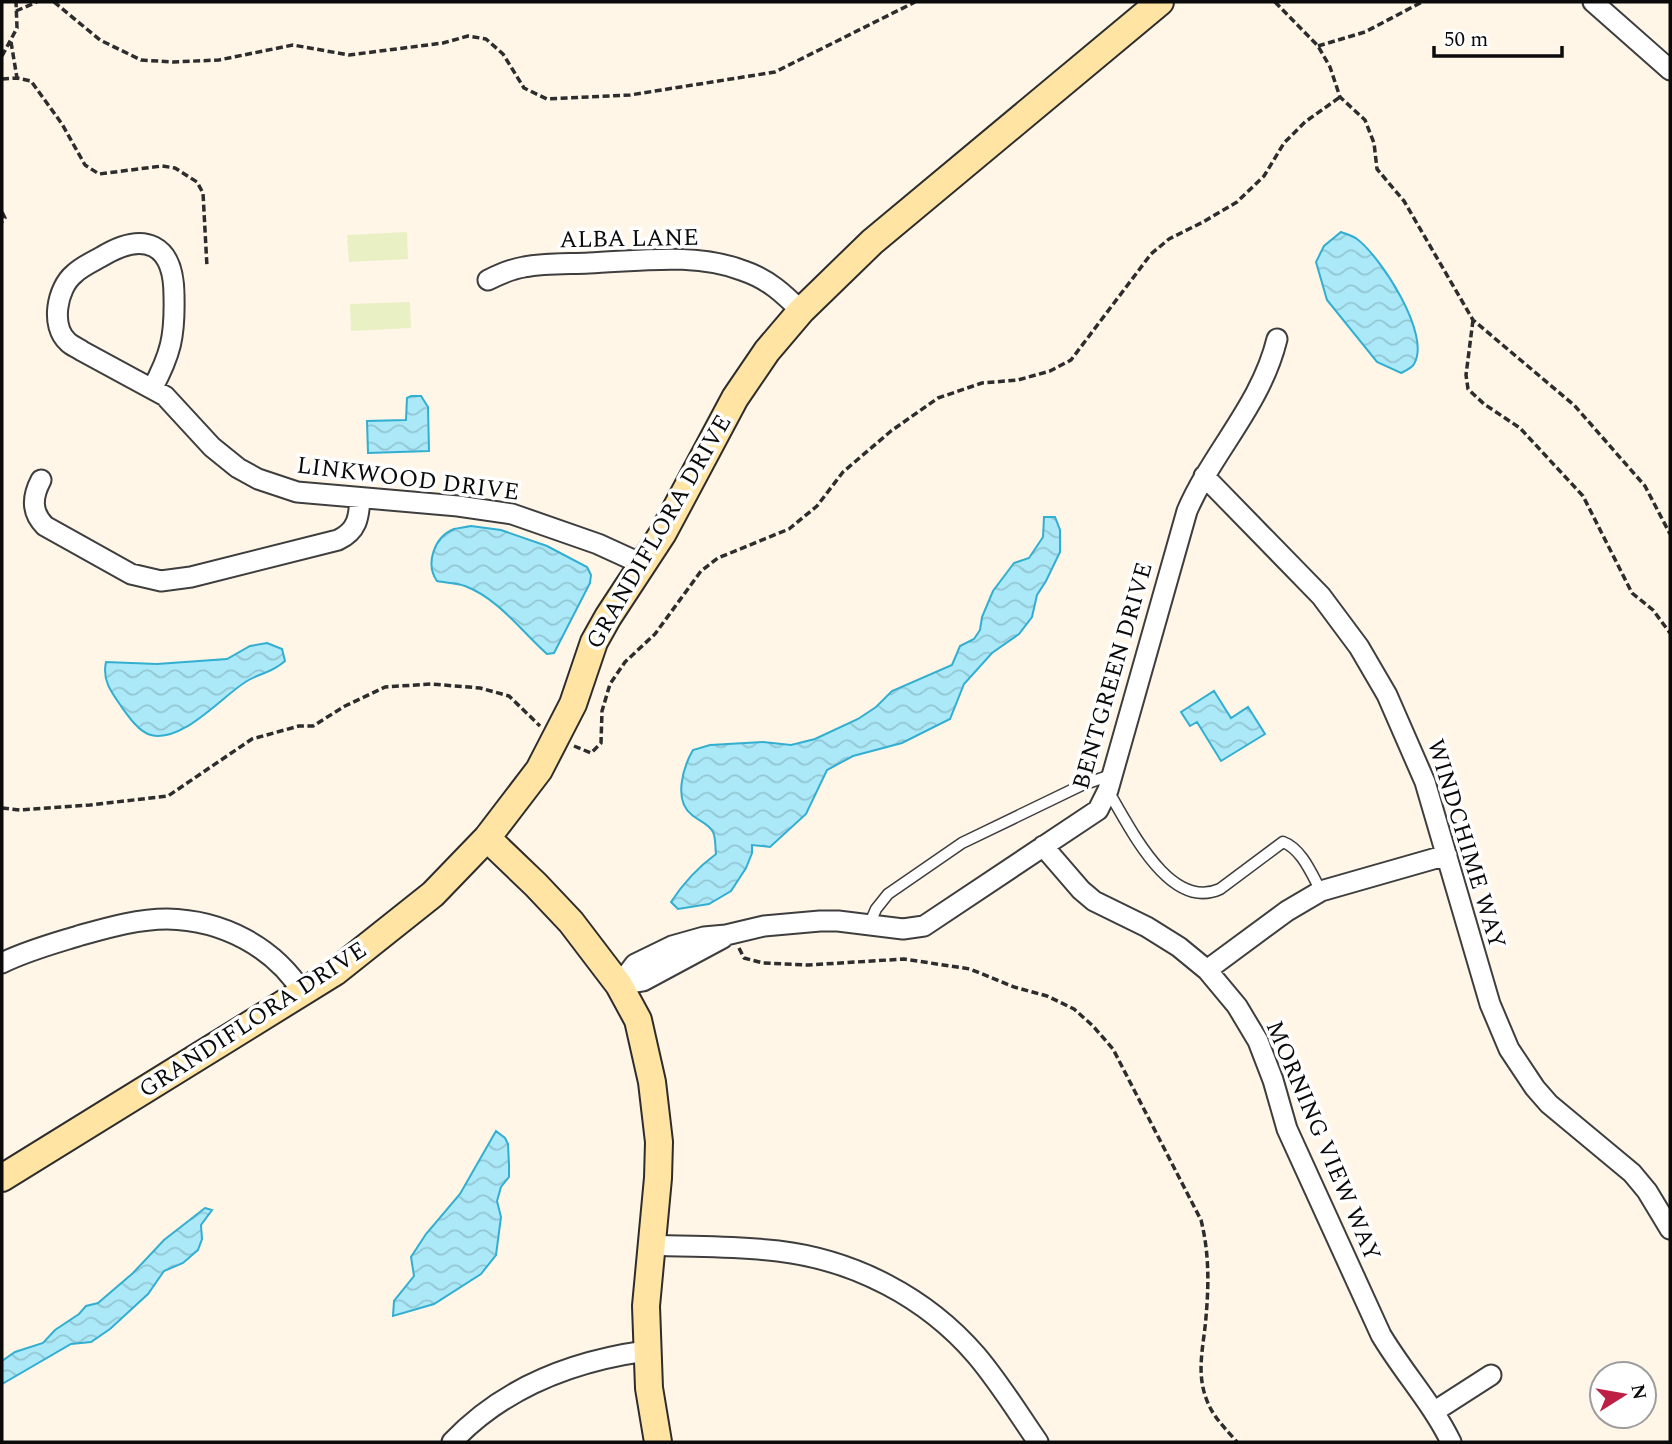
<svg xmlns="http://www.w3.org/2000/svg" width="1672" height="1444" font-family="Spectral,serif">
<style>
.pitch{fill:#e9f0c4}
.water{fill:url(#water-waves);stroke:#31aed0;stroke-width:2}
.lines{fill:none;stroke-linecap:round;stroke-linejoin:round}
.lane-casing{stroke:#3e3e3e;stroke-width:13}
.street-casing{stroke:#3e3e3e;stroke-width:23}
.secondary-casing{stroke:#2d2d2d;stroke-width:30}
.path{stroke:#2d2d2d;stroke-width:3.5;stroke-dasharray:7 3.5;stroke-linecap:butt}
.lane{stroke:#fff;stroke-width:10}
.street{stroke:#fff;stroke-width:19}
.secondary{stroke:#ffe4a3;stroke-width:26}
.labels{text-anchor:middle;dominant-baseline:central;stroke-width:7;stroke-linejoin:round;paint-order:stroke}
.street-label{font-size:24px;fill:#0b0b0b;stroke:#fff}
</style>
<defs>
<pattern id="water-waves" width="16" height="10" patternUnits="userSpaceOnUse" patternTransform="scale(1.75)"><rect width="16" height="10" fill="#ace9f8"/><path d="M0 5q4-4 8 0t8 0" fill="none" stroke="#93c6d3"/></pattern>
</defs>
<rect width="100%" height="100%" fill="#fff6e8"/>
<path class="pitch" d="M 407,232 L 408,259 L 349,262 L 347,235 Z
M 410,302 L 411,328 L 351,331 L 350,304 Z"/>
<path class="water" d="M 1341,232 C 1346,234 1353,236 1357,239 C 1380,256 1432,335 1414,364 C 1412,368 1405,371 1401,373 L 1377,362 L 1327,300 L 1316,262 L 1324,246 Z
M 411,396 L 421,396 L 428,407 L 429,451 L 368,453 L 367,421 L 406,420 L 407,398 Z
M 1044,517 L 1055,517 L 1060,530 L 1060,552 L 1046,581 L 1037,595 L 1032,617 L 1019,634 L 992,653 L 964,684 L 950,719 L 902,743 L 853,756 L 827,770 L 806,814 L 770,847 L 752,845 L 752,853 L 746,868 L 731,891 L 709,904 L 678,909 L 671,902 C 684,882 697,868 716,854 C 715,848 716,838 713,832 C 709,824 699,821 692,815 C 673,801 683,767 693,750 L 710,745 L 763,742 L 791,745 L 815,739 L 858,719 L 876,707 L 892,691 L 952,665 L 960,646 L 974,639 L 980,630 L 982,617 L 993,591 L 1014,563 L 1029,558 L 1043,537 Z
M 471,526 L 501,530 L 547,546 L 587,567 L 591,575 L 590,583 L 554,653 L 547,654 C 521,631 499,599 465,586 C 456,583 446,583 437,581 C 425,564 434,537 454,529 C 459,528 466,527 471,526 Z
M 267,643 L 282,649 L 285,661 C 272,673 260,673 247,681 C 222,696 183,743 151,735 C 139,732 128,716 121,706 C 111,692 102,680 106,662 L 157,664 L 227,659 L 250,646 Z
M 1214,691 L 1231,718 L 1248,707 L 1265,734 L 1221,761 L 1197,722 L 1190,726 L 1181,712 Z
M 496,1131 L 505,1138 L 508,1144 L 509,1165 L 509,1177 L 501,1187 L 497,1201 L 501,1217 L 496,1255 L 481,1274 L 434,1304 L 393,1316 L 394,1301 L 414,1276 L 411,1257 L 426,1234 L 460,1194 Z
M 205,1208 L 212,1210 L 201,1225 L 202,1239 L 198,1250 L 183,1263 L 164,1271 L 148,1294 L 110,1329 L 91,1342 L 71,1344 L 2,1384 L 2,1361 L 15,1352 L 43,1343 L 55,1330 L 79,1314 L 86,1306 L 98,1303 L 133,1273 L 164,1240 Z"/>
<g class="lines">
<g class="lane-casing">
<path id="lane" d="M 1108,791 C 1129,825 1169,912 1220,889 L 1283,842 C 1302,849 1312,875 1321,891
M 869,925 L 876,909 L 888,894 L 962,843 L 1082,785 L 1111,775"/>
</g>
<g class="street-casing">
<path id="street" d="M 1593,2 L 1670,70
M 488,280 C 500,274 511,269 524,267 C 545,263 567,264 589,263 C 639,261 696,252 744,271 C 768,279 784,294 801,311
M 152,389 C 171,354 175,336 174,296 C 174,244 145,230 101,257 C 92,262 81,267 74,274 C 57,288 50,326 68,342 C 72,346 78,348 82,351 L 165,396 L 212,447 L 238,468 L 258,479 L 297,492 L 458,506 L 512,514 L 598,544 L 644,565
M 1204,476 L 1321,596 L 1359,647 L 1387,695 L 1425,782 L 1490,1004 L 1509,1049 L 1535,1088 L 1549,1104 L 1632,1173 L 1647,1191 L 1670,1229
M 41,480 C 32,497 31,512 45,526 L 131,574 L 161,581 L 191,577 L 338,540 C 357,531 359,518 360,498
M 1043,846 L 1081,890 L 1094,901 L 1147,927 L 1179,947 L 1207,970 L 1237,1006 L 1258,1041 L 1273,1080 L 1287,1129 L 1381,1335 C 1403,1372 1432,1403 1451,1442
M 2,963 C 26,951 52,944 78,936 C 107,928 137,919 167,919 C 223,920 274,947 303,993
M 1207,970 L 1287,911 L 1321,891 L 1447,855
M 619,985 L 635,964 L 672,946 L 704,937 L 726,935 L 764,926 L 820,921 L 838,921 L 903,929 L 924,926 L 1098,810 L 1108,790 L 1187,511 C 1213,451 1261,405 1277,339
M 619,985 L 643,981 L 723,938
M 650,1245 C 692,1247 736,1246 778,1251 C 854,1260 926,1297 976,1355 C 999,1382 1018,1413 1038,1442
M 1435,1411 L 1491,1375
M 452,1442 C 504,1387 573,1361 646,1351"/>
</g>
<g class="secondary-casing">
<path id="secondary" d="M 487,838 L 536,885 L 571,922 L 619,985 L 638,1020 L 652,1082 L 659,1142 L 658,1178 L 646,1306 L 649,1388 L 658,1442
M 2,1178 L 335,972 L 433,894 L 487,838 L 539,770 L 573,704 L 594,642 L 608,617 L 663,533 L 735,398 L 767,351 L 801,311 L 872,242 L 1160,2"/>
</g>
<path class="path" d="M 54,2 L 100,40 L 141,60 L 173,62 L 219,60 L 293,45 L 349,55 L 443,43 L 468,36 L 486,39 L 503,54 L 524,88 L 547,99 L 630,95 L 775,72 L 915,2
M 1275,2 L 1318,46 L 1330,67 L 1340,97 L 1365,120 L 1374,143 L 1377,169 L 1404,201 L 1473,320 L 1574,405 L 1645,486 L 1670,534
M 16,11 L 37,2
M 11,42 L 17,78
M 1318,46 L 1365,32 L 1422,2
M 2,56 L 17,28 L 16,2
M 2,79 L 17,78 L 31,81 L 62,124 L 85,165 L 99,174 L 162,166 L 175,168 L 197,182 L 203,193 L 207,267
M 2,212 L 5,218 L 2,222
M 1473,320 L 1466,375 L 1468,389 L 1484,404 L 1520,428 L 1583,496 L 1632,593 L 1653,610 L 1670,633
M 574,746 L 591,753 L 601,743 L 602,711 L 610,684 L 625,662 L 655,634 L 701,571 L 718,558 L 789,529 L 817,506 L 843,472 L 891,431 L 938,398 L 982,383 L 1018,380 L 1050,371 L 1071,360 L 1151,254 L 1169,239 L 1203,222 L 1237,202 L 1264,176 L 1284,143 L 1305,122 L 1340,97
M 2,808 L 20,810 L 90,805 L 168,796 L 252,739 L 299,726 L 313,726 L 345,706 L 385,687 L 431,684 L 480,688 L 509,696 L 540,726
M 739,948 L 744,958 L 763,963 L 808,965 L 904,959 L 970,969 L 1014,987 L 1047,996 L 1074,1009 L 1093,1026 L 1113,1049 L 1201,1220 C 1209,1252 1209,1283 1206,1317 C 1204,1344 1196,1371 1206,1398 C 1212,1416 1225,1428 1237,1442"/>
<use href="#lane" class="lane"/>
<use href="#street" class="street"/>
<use href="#secondary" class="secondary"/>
</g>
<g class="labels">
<g class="street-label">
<text transform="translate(629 239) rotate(-1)">ALBA LANE</text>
<text transform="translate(408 479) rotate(7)">LINKWOOD DRIVE</text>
<text transform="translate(659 532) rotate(-60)">GRANDIFLORA DRIVE</text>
<text transform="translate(1113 676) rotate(-74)">BENTGREEN DRIVE</text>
<text transform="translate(1466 844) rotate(73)">WINDCHIME WAY</text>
<text transform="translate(253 1020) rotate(-33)">GRANDIFLORA DRIVE</text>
<text transform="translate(1323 1141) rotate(67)">MORNING VIEW WAY</text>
</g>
</g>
<rect width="1672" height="1444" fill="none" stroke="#0b0b0b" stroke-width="7"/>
<g transform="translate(1623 1395) rotate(79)"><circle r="33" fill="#ffffff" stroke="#9d9d9d" stroke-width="2"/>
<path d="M0-5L12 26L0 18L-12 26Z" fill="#bd2044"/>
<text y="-10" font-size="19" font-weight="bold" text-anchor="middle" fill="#0b0b0b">N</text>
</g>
<path d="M1434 46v10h128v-10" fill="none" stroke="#0b0b0b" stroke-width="3.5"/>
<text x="1444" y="46" font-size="21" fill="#0b0b0b" stroke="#ffffff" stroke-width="5" paint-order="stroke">50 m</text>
</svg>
